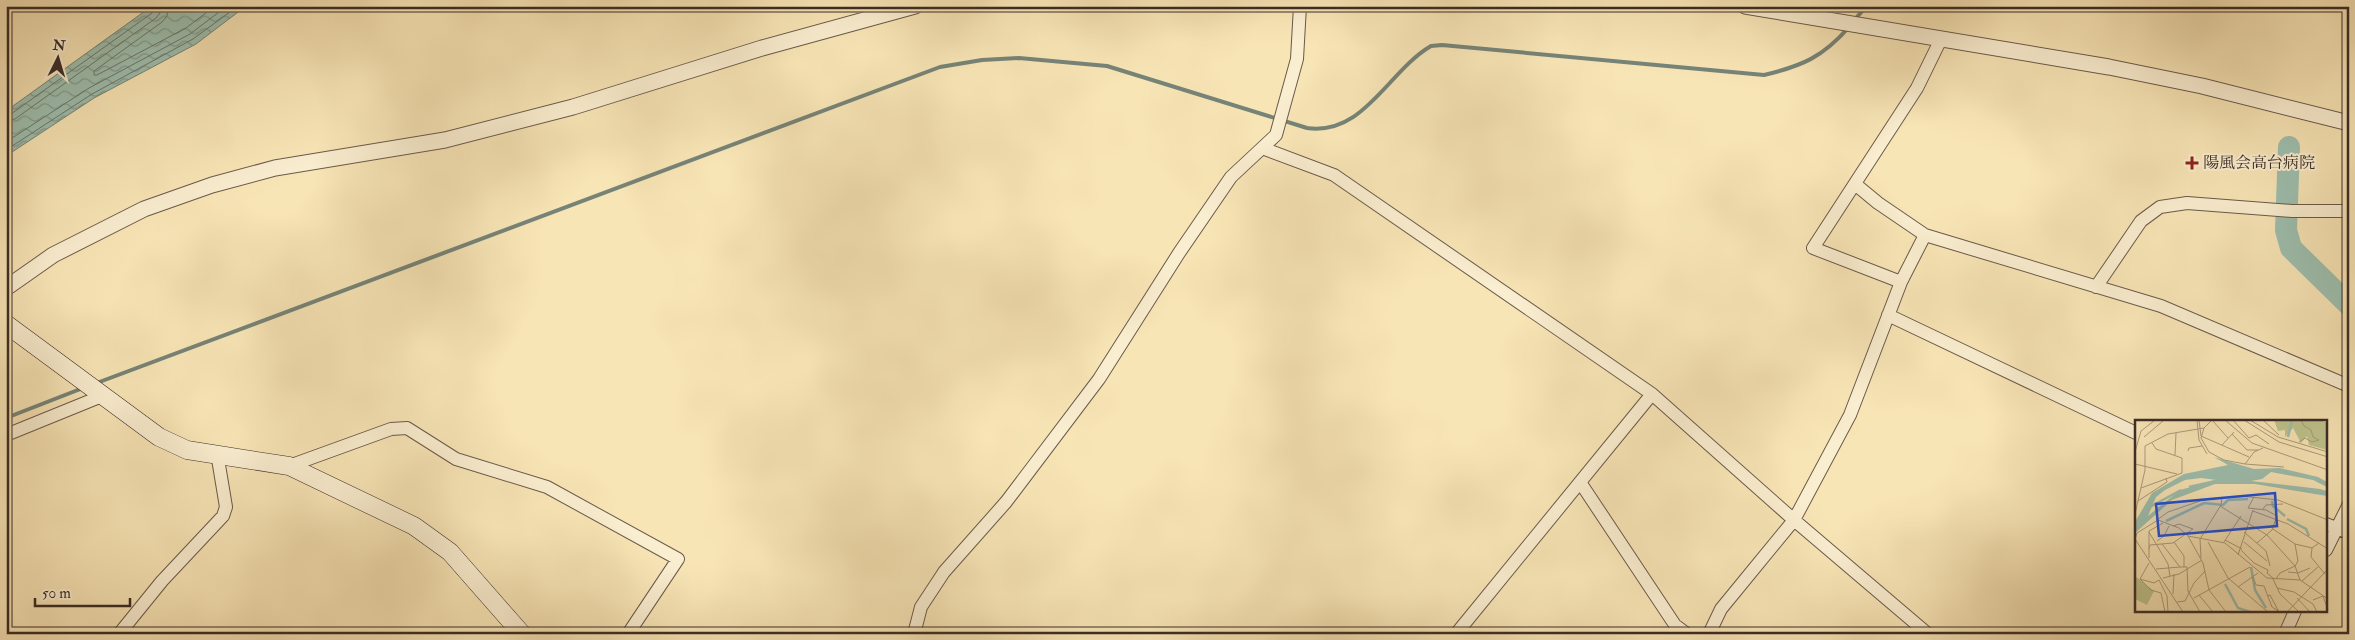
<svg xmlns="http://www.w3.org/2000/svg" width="2355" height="640" font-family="'IM FELL Double Pica','Noto Serif JP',serif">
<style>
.water{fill:url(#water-waves);stroke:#768478}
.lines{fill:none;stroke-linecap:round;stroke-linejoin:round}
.shore{stroke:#6c766a;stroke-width:1}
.stream{stroke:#768478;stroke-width:4}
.river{stroke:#9dbfaf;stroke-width:22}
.minor-casing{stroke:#6a5a4a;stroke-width:14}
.tertiary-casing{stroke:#6a5a4a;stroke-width:17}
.secondary-casing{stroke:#3b2c26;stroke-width:19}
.minor{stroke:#faeed0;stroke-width:12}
.tertiary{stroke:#faeed0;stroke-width:15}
.secondary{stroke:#faeed0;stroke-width:18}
.poi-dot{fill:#8f2418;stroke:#faeed0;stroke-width:2}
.labels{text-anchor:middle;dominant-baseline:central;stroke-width:4;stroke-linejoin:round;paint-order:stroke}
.poi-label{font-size:16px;fill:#3b2c26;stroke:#faeed0;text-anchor:start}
.inset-river{fill:none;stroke:#9dbfaf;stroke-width:2.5}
.inset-road{fill:none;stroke:#ac9b7c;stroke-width:1}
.view{fill:#1d4ed8;fill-opacity:0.15;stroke:#1d4ed8;stroke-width:2.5}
.inset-edge{fill:none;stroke:#3b2c26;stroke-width:2.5}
</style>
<defs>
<pattern id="water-waves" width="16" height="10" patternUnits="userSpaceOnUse" patternTransform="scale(1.25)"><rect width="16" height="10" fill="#9dbfaf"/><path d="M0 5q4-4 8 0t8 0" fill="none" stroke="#819b8e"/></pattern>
</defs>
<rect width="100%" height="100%" fill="#f8e5b6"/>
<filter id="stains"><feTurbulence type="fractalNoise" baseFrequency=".004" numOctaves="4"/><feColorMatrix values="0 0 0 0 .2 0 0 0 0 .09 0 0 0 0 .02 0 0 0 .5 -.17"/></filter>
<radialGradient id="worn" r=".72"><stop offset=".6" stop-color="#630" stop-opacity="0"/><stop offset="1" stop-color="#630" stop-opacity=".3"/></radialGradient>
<path class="water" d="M 152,6 L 246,6 L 196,44 L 94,98 L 6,156 L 6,111 Z"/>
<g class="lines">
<path class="shore" d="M 168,6 L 167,16 L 162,22 L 94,71 L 94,75 L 97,75 L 186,28 L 215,6
M 6,115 L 11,114 L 152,13 L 154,6
M 6,121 L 15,119 L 156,18 L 160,13 L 161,6
M 6,142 L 89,88 L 190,34 L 227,6
M 6,150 L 92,94 L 193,39 L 238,6"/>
<path class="stream" d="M 1855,19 L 1867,6
M 94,384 L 940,67 L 982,60 L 1019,58 L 1107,66 L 1307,128 C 1364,136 1388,71 1431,46 L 1442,45 L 1764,75 C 1802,66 1823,57 1849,27
M 6,418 L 83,388"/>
<path class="river" d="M 2289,147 L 2286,230 L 2291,248 L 2349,305"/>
<g class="minor-casing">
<path id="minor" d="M 1262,148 L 1334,175 L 1652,394 L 1794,520 L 1928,634
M 1855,184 L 1878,203 L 1925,235
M 1901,282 L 1813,248 L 1917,88 L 1941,39
M 2096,287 L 2141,221 L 2160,207 L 2187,203 L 2292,211 L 2349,211
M 1888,315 L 2136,433
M 6,435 L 102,396
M 289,466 L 391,429 L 407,428 L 456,459 L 547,487 L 678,559 L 628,634
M 1580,482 L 1675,625 L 1687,634
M 2326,524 L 2349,533
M 2326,550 L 2349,504
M 119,634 L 162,581 L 223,516 L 226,507 L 217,453
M 914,634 L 921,607 L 944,572 L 1006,502 L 1099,379 L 1179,253 L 1231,177 L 1276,135 L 1297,59 L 1300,6
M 1456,634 L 1652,394
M 1709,634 L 1721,609 L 1794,520 L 1850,415 L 1901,282 L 1925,235 L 2161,306 L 2349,386
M 2285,634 L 2295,611"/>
</g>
<g class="tertiary-casing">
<path id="tertiary" d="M 1745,6 L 2109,67 L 2202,86 L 2349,123
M 6,288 L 53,255 L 144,209 L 212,185 L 275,168 L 445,140 L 573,107 L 762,48 L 915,6"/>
</g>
<g class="secondary-casing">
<path id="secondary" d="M 6,324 L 159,437 L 187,450 L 289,466 L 414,526 L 450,552 L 522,634"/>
</g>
<use href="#minor" class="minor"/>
<use href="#tertiary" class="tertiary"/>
<use href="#secondary" class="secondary"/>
</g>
<path class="poi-dot" d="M2189.5 155.5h5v5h5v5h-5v5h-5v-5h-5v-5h5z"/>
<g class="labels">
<g class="poi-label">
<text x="2203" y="163">陽風会高台病院</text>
</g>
</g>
<g transform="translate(2135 420)">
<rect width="192" height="192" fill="#f8e5b6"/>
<path d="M 139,0 L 185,0 L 192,3 L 192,30 L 174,25 L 172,16 L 166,23 L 158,8 L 150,17 L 150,10 L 143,11 Z" fill="#bfc48d"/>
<path d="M 0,156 L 19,171 L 12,185 L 0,179 Z" fill="#bfc48d"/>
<path d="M 79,37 L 119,49 L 145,48 L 183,57 L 192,62 L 192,67 L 178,60 L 136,52 L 127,59 L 116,61 L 185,69 L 192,71 L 192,76 L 120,64 L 80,64 L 37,80 L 0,113 L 0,102 L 17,73 L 49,54 L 93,45 ZM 66,58 L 82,60 L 45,70 L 13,96 L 21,77 L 30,70 L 50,60 Z" fill="#9dbfaf" fill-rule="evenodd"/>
<path class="inset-river" d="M 153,17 L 157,0M 54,67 L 85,60M 137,81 L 138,86 L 150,96M 15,87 L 46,70M 152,99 L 171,109 L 174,116M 31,101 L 69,83 L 88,85 L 93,80 L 113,79M 116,147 L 120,170 L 131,188M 90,164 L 103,188 L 115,192"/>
<path class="inset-road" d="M 62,0 L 64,20 L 72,34M 64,0 L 66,16 L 114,37M 77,0 L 93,18M 90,0 L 117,23 L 193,50M 98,0 L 114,18M 109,0 L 144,22 L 193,37M 115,0 L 143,17 L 193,32M 128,0 L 144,15M 69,8 L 66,18 L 74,32 L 89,40 L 110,44M 97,14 L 112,30 L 123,30M 9,17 L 28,1M 114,18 L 121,15 L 134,24M 164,22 L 170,18 L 177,22 L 184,20 L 178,17 L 176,10 L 169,6 L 166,0M 87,25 L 99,12M 128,28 L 119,32 L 110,44 L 149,47M 53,31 L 54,28 L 67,26M 0,32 L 6,11 L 20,0M 40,35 L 41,13M 0,44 L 42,54M 6,68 L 47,53 L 47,38 L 21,29 L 17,23M 119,77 L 113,88 L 131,90 L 142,96 L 137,110 L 122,123M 3,81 L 32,62 L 31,58M 85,86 L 132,115 L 160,146 L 165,160M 128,89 L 131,85 L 148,84M 118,91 L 153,104 L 193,129M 0,94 L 10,50 L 10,26 L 33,14 L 69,8 L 77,0M 22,100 L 33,92 L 68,80 L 106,76 L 143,80 L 193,100M 138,109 L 160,124 L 177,128M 14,112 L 33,144 L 35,156M 109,112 L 131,131 L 135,146M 53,116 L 68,143 L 74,170 L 91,192M 0,119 L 2,113 L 23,100 L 44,108 L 53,116 L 90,123 L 132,158 L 165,160 L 193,179M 0,119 L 48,192M 90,120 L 107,129M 22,121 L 29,116 L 34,106M 39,122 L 49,136 L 49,147M 73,122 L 93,158 L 133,192M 89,122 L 106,96M 109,122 L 132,141M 184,123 L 177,128 L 176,137 L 190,154M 27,124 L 45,147 L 52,147 L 53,171 L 65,192M 14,129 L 15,125 L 38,123 L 58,109 L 44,104 L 38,106M 106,130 L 119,143 L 133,150 L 132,153 L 139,159M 103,135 L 118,90M 14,138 L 14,111 L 28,103M 66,138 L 65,119 L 86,85 L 87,78M 21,149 L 45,147M 153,152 L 163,153 L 175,148M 118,157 L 121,165 L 129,166 L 137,187 L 145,192M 28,158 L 44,154 L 67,140M 5,159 L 16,170 L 26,173 L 30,192M 5,159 L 19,163 L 24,160M 5,159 L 14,143M 138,159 L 145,174 L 164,192M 141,159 L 145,153 L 160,146 L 163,141 L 160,124M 24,160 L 32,176 L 33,192M 167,161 L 183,147M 103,167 L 123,153M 142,168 L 159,172 L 178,184 L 182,192M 38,174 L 39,154M 64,175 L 78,192M 132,176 L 135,175 L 144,192M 59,178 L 115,147M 162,178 L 175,192M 178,180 L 188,176 L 193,190M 42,182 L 50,181 L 59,163 L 70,151M 152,192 L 193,149"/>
<path class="view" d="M 140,73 L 142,106 L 24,116 L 21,84 Z"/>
<rect width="192" height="192" class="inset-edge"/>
</g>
<rect width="2355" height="640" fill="none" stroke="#f8e5b6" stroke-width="25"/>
<rect x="8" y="8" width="2340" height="625" fill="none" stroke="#3b2c26" stroke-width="2.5"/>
<rect x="12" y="12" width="2330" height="615" fill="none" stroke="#3b2c26"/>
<g transform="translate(58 58) rotate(5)" stroke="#faeed0" stroke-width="4" paint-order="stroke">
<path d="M0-4L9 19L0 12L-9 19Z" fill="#3b2c26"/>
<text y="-8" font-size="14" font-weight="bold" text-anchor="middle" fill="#3b2c26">N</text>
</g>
<path d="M35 598v8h95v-8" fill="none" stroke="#3b2c26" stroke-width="2.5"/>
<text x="42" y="598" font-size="15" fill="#3b2c26" stroke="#faeed0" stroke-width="4" paint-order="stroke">50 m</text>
<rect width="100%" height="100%" filter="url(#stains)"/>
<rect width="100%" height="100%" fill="url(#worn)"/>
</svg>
